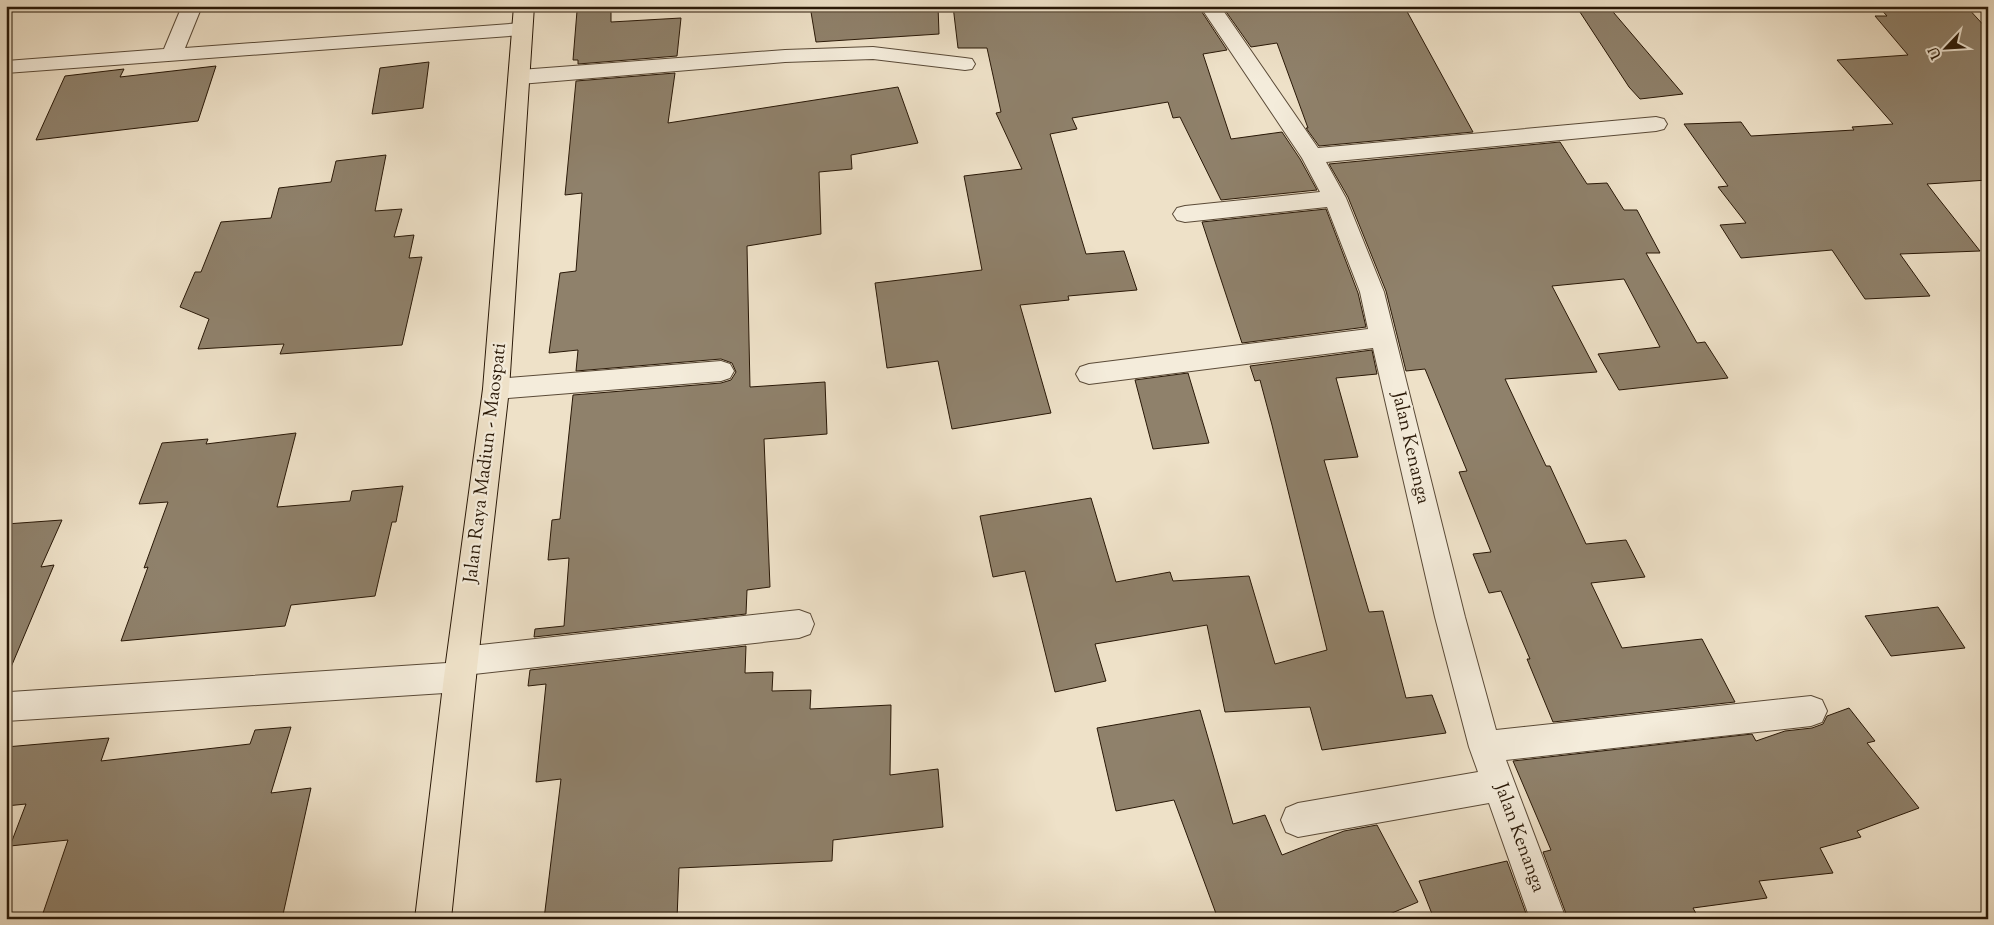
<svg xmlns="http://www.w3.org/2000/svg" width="1994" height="925" font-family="'Sorts Mill Goudy',serif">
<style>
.building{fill:#8f816b;stroke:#291807}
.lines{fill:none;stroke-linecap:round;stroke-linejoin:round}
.minor-casing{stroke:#5a4a37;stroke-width:2}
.highway-casing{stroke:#291807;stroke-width:2}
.minor{fill:#f4ecdb;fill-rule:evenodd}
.highway{fill:#eee1c8;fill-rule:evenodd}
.labels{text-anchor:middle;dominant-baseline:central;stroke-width:4.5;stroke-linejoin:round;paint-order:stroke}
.street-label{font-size:19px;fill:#291807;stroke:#f4ecdb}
</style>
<rect width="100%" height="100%" fill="#eee1c8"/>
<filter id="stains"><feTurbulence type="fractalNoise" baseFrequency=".004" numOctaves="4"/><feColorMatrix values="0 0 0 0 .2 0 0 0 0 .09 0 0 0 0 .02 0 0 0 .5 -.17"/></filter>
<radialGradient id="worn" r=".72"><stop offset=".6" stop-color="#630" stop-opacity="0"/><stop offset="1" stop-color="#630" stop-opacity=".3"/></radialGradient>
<path class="building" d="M 810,6 L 938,6 L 939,34 L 816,42 Z
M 953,6 L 1198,6 L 1227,50 L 1203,54 L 1231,139 L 1282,132 L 1300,159 L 1317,190 L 1221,200 L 1180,117 L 1173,118 L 1168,102 L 1072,118 L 1077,129 L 1050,134 L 1086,254 L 1124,251 L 1137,290 L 1068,296 L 1069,300 L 1020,305 L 1051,413 L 952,429 L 938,361 L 887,368 L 875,283 L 982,270 L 964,176 L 1022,169 L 996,113 L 1001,112 L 987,48 L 958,48 Z
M 1222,6 L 1404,6 L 1473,132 L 1319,146 L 1306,128 L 1308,128 L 1277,43 L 1251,47 Z
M 1576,6 L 1608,6 L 1683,94 L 1640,99 L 1629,87 Z
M 1878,6 L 1966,6 L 1988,30 L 1988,180 L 1927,184 L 1980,251 L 1900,254 L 1930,296 L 1865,299 L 1832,250 L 1741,258 L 1720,225 L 1746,223 L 1718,187 L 1728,186 L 1684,124 L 1741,122 L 1751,136 L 1854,130 L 1852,127 L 1893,124 L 1837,60 L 1908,55 L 1875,16 L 1887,16 Z
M 611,8 L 611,22 L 681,18 L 677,56 L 578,64 L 578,60 L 573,60 L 577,11 Z
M 429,62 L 423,108 L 372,114 L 380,68 Z
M 216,66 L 198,121 L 36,140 L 65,76 L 124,69 L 120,77 Z
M 675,73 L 668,123 L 898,87 L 918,143 L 851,155 L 852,169 L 819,172 L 821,234 L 747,246 L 750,387 L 825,382 L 827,434 L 764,439 L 770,587 L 747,590 L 746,614 L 534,637 L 535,629 L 564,626 L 569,558 L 548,560 L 552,520 L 560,519 L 573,395 L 721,383 L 731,380 L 736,372 L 732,363 L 721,359 L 576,371 L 578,350 L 549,353 L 560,273 L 576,271 L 582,193 L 565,195 L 576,81 Z
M 1560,142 L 1587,184 L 1607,183 L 1624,210 L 1637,210 L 1660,253 L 1646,253 L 1697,343 L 1705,342 L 1728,378 L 1619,390 L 1598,354 L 1660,347 L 1624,279 L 1552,286 L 1597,372 L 1505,379 L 1546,466 L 1550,466 L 1586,544 L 1626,540 L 1645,577 L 1591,583 L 1622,648 L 1702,639 L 1735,702 L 1553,722 L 1527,659 L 1530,659 L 1501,591 L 1489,593 L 1473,554 L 1491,552 L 1459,472 L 1467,471 L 1425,369 L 1406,371 L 1386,291 L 1348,197 L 1329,164 Z
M 386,155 L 375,211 L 402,209 L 394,237 L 414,235 L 409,258 L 422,257 L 402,345 L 280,354 L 284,344 L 198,349 L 209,319 L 180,307 L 195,272 L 201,272 L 221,222 L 271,218 L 279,188 L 331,182 L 336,161 Z
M 1326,209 L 1358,293 L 1366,327 L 1242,343 L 1202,222 Z
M 1372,350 L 1377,374 L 1336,378 L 1358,457 L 1324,460 L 1369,612 L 1383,611 L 1406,698 L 1432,695 L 1446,733 L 1322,750 L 1310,707 L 1225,712 L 1207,625 L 1095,644 L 1106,681 L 1055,692 L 1025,571 L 993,577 L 980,516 L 1091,498 L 1116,582 L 1170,572 L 1173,581 L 1249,576 L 1275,664 L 1327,650 L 1272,425 L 1260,380 L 1255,381 L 1250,366 Z
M 1188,373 L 1209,443 L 1153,449 L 1135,380 Z
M 296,433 L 277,507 L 350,501 L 352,491 L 403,486 L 396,522 L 392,522 L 375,596 L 291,605 L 285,626 L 121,641 L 148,567 L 144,568 L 168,502 L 139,504 L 162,443 L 208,439 L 206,444 Z
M 62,520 L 41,567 L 54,565 L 6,679 L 6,524 Z
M 1938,607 L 1965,648 L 1891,656 L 1865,616 Z
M 746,646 L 745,673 L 773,672 L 772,691 L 811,690 L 810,709 L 891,705 L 890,775 L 938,769 L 943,827 L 833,840 L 832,861 L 679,868 L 677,919 L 544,919 L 561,779 L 536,782 L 546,684 L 528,686 L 530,670 Z
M 1849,708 L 1875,741 L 1867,743 L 1919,808 L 1857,831 L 1861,837 L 1820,848 L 1833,873 L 1759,881 L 1767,898 L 1693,908 L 1699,919 L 1568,919 L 1543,852 L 1551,850 L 1513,761 L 1752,734 L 1756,741 L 1785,731 L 1812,728 L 1823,724 L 1827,716 Z
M 1200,710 L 1233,824 L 1265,815 L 1282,855 L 1344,831 L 1377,825 L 1418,902 L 1378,919 L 1218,919 L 1174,800 L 1116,811 L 1097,728 Z
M 291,727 L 271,793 L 311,788 L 282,919 L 41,919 L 68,840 L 10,846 L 26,804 L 6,806 L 6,747 L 109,738 L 101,761 L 250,744 L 255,730 Z
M 1507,861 L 1528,919 L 1434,919 L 1419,881 Z"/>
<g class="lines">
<g class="minor-casing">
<path id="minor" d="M 182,6 L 202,6 L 185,48 L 522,23 L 529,25 L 532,29 L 529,33 L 522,35 L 6,73 L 6,61 L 164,49 Z
M 1200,6 L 1220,6 L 1318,148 L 1656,117 L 1664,119 L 1667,124 L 1664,129 L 1656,131 L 1326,162 L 1346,198 L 1384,292 L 1465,617 L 1496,730 L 1811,696 L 1822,700 L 1827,711 L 1822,722 L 1811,726 L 1506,760 L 1566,919 L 1530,919 L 1489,803 L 1298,837 L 1286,832 L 1281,820 L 1286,808 L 1298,803 L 1478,772 L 1469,747 L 1435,617 L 1373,348 L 1089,384 L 1080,381 L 1076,374 L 1080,367 L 1089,364 L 1368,329 L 1360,292 L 1327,207 L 1185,222 L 1177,220 L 1173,214 L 1177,208 L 1185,206 L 1320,192 L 1302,158 Z
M 873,47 L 965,58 L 972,59 L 975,64 L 972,69 L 965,70 L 873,59 L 785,62 L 520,84 L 513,82 L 510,77 L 513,72 L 520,70 L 785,50 Z
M 721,361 L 730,364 L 734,371 L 730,378 L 721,381 L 496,399 L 487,396 L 483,389 L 487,382 L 496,379 Z
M 799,610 L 810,614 L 814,624 L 810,634 L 799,638 L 474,674 L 476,677 L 471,687 L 460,692 L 6,721 L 6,693 L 10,692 L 447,663 L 451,651 L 462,647 Z"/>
</g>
<g class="highway-casing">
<path id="highway" d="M 514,6 L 534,6 L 509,389 L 476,677 L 451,919 L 415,919 L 444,677 L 483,389 Z"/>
</g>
<use href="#minor" class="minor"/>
<use href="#highway" class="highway"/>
</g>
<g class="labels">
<g class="street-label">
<text transform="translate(1410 448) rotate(77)">Jalan Kenanga</text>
<text transform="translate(486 463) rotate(-83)">Jalan Raya Madiun - Maospati</text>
<text transform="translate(1519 838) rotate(70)">Jalan Kenanga</text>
</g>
</g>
<rect width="1994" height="925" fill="none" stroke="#eee1c8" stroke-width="25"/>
<rect x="8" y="8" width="1979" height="910" fill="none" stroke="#291807" stroke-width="2.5"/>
<rect x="12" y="12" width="1969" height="900" fill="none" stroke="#291807"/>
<g transform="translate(1946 48) rotate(245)" stroke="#f4ecdb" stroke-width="4" paint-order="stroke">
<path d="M0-4L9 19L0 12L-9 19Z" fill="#291807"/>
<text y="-8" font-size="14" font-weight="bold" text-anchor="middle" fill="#291807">U</text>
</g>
<rect width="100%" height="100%" filter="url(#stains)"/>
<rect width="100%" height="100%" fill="url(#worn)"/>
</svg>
